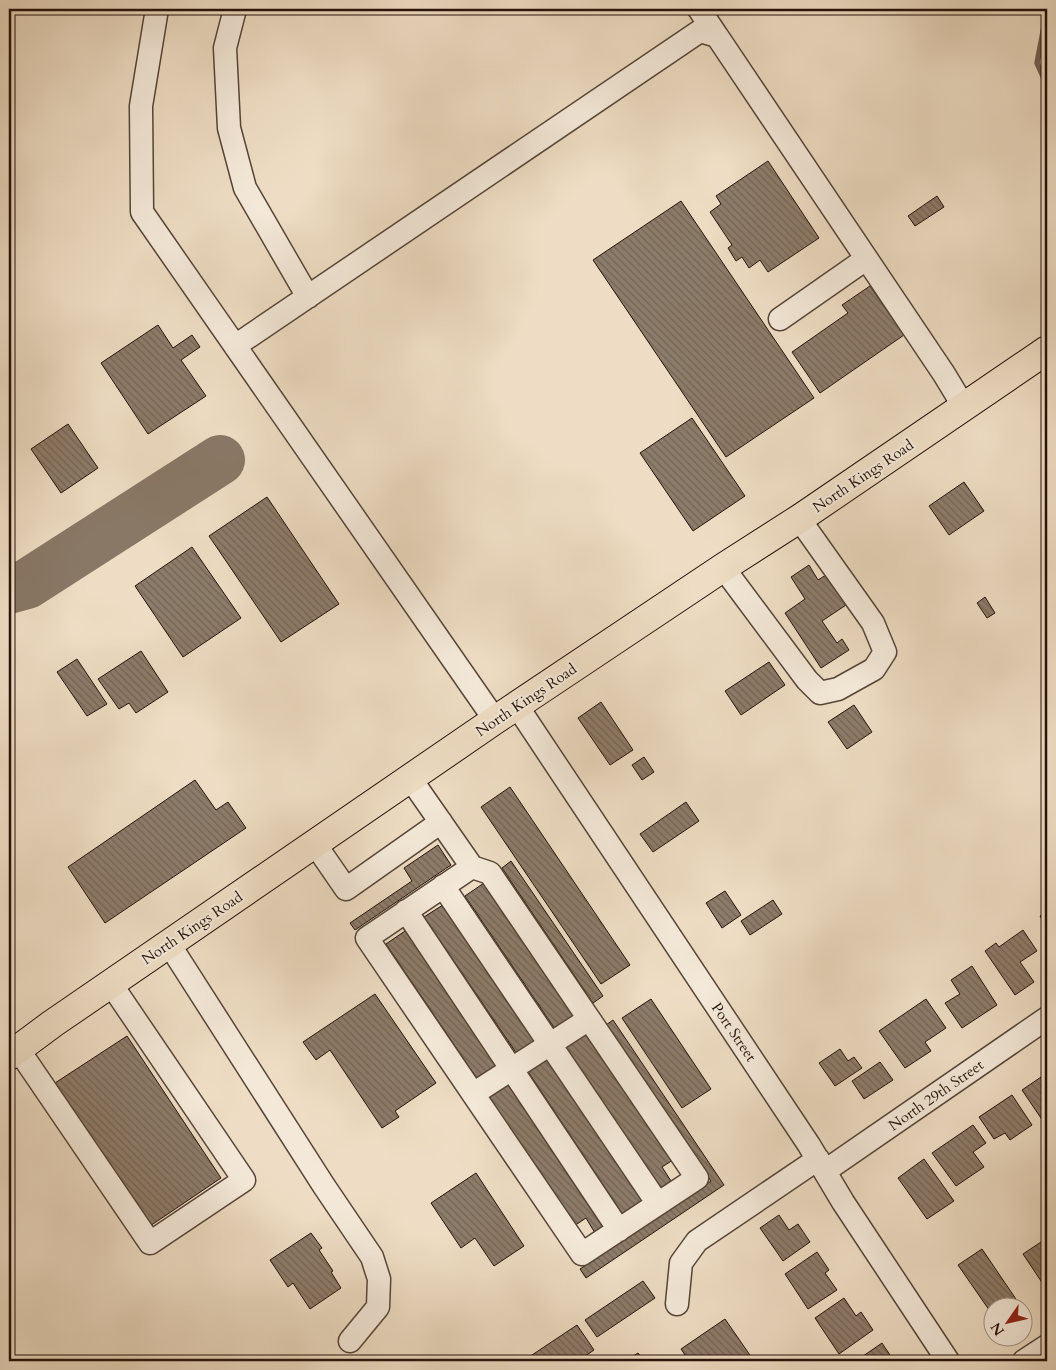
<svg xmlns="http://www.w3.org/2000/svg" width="1056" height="1370" font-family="Cardo,serif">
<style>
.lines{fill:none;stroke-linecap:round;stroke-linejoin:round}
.stream{stroke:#746253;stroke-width:5.5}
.taxiway{stroke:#897866;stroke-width:50}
.building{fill:url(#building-back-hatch);stroke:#241209}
.minor-casing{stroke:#564538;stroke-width:25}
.major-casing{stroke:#241209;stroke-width:30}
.minor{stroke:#f4e9d9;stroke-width:22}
.major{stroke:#eeddc4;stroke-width:28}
.labels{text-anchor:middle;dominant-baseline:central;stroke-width:4;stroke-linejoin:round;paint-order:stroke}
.street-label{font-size:15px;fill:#241209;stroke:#f4e9d9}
</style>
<defs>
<pattern id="building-back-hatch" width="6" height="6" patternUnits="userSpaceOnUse" patternTransform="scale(1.25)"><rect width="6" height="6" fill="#8d7c6a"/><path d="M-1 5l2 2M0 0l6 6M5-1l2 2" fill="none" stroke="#736455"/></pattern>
</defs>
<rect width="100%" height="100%" fill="#eeddc4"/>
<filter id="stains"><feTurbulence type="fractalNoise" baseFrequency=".004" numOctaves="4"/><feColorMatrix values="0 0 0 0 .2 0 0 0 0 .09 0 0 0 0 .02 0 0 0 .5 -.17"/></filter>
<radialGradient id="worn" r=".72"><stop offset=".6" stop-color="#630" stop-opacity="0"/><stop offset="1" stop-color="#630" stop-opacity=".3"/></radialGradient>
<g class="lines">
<path class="stream" d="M 1047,11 L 1037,63 L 1047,85"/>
<path class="taxiway" d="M 9,589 L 27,584 L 220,460"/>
</g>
<path class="building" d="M 768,161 L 819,238 L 768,272 L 760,260 L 749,268 L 742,257 L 736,261 L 728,248 L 732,245 L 710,212 L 721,204 L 716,196 Z
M 937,196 L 944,207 L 915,226 L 908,216 Z
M 681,201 L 814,398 L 726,457 L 593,260 Z
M 870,286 L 904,335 L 820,393 L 792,352 L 848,313 L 842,305 Z
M 158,325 L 173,348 L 192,335 L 200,347 L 181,360 L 206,396 L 148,434 L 101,363 Z
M 692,418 L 745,496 L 693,531 L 640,453 Z
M 68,424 L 98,468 L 61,493 L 31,449 Z
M 964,482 L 984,511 L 949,535 L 929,506 Z
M 267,497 L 339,604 L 281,642 L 209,536 Z
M 192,547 L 241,618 L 183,657 L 135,586 Z
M 809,565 L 818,580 L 826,575 L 846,605 L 822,621 L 837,643 L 842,639 L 849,650 L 821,668 L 785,613 L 805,599 L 791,577 Z
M 985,597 L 995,613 L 987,618 L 977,603 Z
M 141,651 L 168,692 L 136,713 L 129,703 L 119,709 L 98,679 Z
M 77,659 L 107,704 L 87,716 L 57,672 Z
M 769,662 L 785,685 L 741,715 L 725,691 Z
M 601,702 L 633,750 L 610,765 L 578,718 Z
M 854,705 L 872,732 L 847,749 L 828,722 Z
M 644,757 L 654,772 L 642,780 L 632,765 Z
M 195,780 L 216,810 L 228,802 L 246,828 L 105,923 L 68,867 Z
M 510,787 L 630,965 L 601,984 L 481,807 Z
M 686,802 L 699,821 L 653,852 L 640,834 Z
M 438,845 L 451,865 L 355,930 L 350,923 L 412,881 L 404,868 Z
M 511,861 L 603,996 L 593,1003 L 502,868 Z
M 487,881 L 579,1017 L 557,1032 L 465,896 Z
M 725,891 L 741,915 L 722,928 L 706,903 Z
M 773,900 L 782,914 L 750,935 L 741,921 Z
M 446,903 L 540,1043 L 519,1057 L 424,917 Z
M 1047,911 L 1047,928 L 1040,916 Z
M 408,929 L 502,1068 L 480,1083 L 386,944 Z
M 1023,930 L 1037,951 L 1020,962 L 1034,982 L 1015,995 L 985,951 L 996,943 L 999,947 Z
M 972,966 L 997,1005 L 962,1028 L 945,1003 L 960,994 L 951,980 Z
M 375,994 L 436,1083 L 395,1111 L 399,1117 L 382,1128 L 330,1050 L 316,1060 L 303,1042 Z
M 651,999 L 711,1089 L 682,1108 L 622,1018 Z
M 926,999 L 946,1028 L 925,1042 L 931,1051 L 905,1068 L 879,1031 Z
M 613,1020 L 724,1185 L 586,1278 L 580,1269 L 711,1181 L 606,1025 Z
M 586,1029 L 673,1160 L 662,1167 L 671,1181 L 660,1189 L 564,1044 Z
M 127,1036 L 221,1178 L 150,1226 L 55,1083 Z
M 840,1049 L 848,1061 L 854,1057 L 862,1068 L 835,1086 L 819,1063 Z
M 548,1056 L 647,1203 L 625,1218 L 527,1070 Z
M 880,1062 L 893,1080 L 864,1099 L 852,1081 Z
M 1047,1073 L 1047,1127 L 1022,1090 Z
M 510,1081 L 606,1225 L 595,1233 L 586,1218 L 574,1226 L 488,1096 Z
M 1012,1095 L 1032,1125 L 1010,1140 L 1005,1133 L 994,1139 L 979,1117 Z
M 973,1125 L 986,1143 L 973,1152 L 984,1167 L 956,1186 L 932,1153 Z
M 924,1159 L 954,1201 L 927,1219 L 898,1178 Z
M 476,1173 L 524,1246 L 494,1266 L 475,1238 L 461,1248 L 431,1203 Z
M 779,1215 L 789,1230 L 798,1224 L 810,1242 L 783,1261 L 760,1228 Z
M 311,1233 L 322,1248 L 319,1250 L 333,1271 L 331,1272 L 341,1288 L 310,1309 L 293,1283 L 288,1287 L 270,1260 Z
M 1047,1238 L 1047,1281 L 1043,1284 L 1023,1254 Z
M 982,1249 L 1022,1308 L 994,1308 L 994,1317 L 958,1265 Z
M 817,1252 L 829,1270 L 825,1273 L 837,1290 L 808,1309 L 785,1274 Z
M 643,1281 L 655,1298 L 597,1337 L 585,1320 Z
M 844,1298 L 856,1316 L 861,1312 L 873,1330 L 839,1354 L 815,1318 Z
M 725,1319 L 754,1361 L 689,1361 L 681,1349 Z
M 577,1325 L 594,1350 L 578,1361 L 523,1361 Z
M 882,1343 L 894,1361 L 856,1361 Z
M 638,1353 L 644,1361 L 625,1361 Z"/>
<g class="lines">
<g class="minor-casing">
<path id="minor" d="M 157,9 L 141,106 L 142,212 L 495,720
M 235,9 L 225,48 L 229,128 L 245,188 L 308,297
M 699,9 L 717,36
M 780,319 L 866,259
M 235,346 L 700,31 L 717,36 L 944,374 L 964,407
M 724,567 L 725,570 L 807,680 L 820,693 L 838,689 L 874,669 L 885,652 L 873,623 L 800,520 L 802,517
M 517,706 L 809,1145 L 843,1202 L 948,1361
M 410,778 L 472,867 L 490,873 L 697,1178 L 582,1254 L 367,938 L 472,867
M 315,844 L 346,889 L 441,822
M 443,886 L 658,1204
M 406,911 L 619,1230
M 169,944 L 324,1186 L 372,1257 L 379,1279 L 378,1307 L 350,1341
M 18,1049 L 150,1243 L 244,1180 L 111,984
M 473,1094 L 589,1019
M 825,1171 L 1047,1018
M 677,1304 L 681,1263 L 697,1241 L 818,1159
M 1024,1361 L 1047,1346"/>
</g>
<g class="major-casing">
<path id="major" d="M 9,1056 L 52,1024 L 495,720 L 724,567 L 802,517 L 1047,350"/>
</g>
<use href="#minor" class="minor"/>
<use href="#major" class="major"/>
</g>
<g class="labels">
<g class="street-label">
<text transform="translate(863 476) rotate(-34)">North Kings Road</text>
<text transform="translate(526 700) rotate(-34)">North Kings Road</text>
<text transform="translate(192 928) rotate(-34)">North Kings Road</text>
<text transform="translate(734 1032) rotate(56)">Port Street</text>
<text transform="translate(936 1095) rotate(-35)">North 29th Street</text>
</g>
</g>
<rect width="1056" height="1370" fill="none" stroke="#eeddc4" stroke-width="30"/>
<rect x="10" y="10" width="1036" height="1350" fill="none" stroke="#241209" stroke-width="2.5"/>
<rect x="15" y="15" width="1026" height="1340" fill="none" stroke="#241209"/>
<g transform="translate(1008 1322) rotate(236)"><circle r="24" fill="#f4e9d9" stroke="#a19386"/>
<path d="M0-4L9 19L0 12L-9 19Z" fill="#8f2418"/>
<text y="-8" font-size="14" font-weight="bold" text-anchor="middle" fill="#241209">N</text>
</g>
<rect width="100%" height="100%" filter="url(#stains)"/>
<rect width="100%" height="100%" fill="url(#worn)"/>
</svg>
